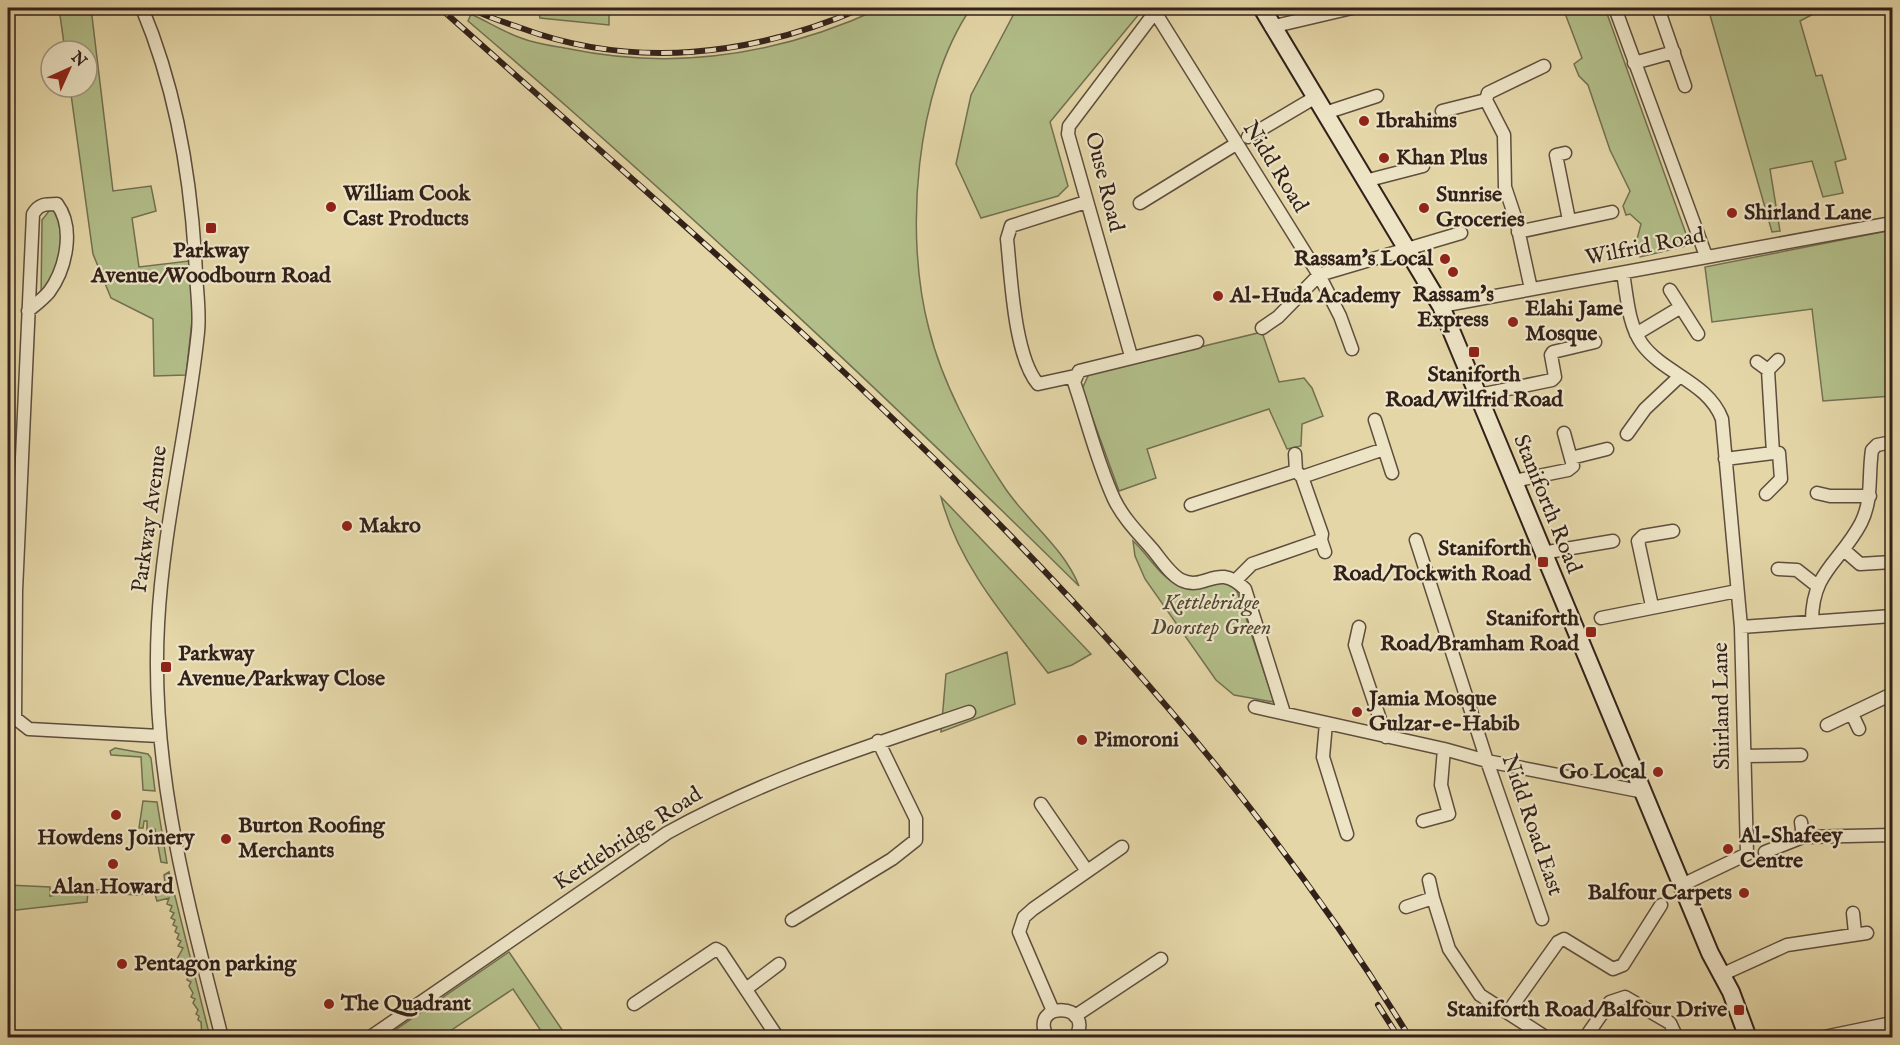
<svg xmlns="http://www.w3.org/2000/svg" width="1900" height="1045" font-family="'IM FELL English',serif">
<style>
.green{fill:#b2be89;stroke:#727052;stroke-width:1.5}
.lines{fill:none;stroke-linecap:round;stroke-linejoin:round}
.street-casing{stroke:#5e4e3d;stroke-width:15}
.secondary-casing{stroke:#32211a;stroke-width:20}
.street{stroke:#ede4c6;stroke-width:12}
.secondary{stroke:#ede4c6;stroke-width:16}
.rail-casing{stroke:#32211a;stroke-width:6}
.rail{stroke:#ede4c6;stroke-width:4;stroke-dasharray:11;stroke-linecap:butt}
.poi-dot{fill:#8f2418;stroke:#ede4c6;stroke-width:2}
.labels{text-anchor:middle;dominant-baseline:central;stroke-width:4.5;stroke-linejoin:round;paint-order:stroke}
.poi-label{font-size:22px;font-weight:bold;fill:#32211a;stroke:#ede4c6;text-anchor:start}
.street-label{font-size:22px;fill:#32211a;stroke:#ede4c6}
.park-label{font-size:22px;font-style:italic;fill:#524836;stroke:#ede4c6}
</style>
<rect width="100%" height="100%" fill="#e4d6a7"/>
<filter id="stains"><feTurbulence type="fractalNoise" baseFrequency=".00333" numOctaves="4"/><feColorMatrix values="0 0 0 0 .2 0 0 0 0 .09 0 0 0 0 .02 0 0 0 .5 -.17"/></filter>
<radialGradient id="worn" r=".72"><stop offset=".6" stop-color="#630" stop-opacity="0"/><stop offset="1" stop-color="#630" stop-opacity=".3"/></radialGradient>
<path class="green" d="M 59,8 L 91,8 L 113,191 L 151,186 L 156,211 L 132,218 L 139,267 L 189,261 L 193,312 L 186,375 L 154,376 L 153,319 L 111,298 L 93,254 L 70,87 L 87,87 L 87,51 L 65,51 Z
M 538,8 L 609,8 L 609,25 L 540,18 Z
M 881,8 L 971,8 C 915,89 904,236 929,329 C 942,382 973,440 1003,485 C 1026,521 1063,546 1079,586 C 881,391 679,201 468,21 L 471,14 C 488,22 504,32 521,38 C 536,44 554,46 570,49 C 677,71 782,54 881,8 Z
M 1017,8 L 1144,8 L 1050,122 L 1068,186 L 1058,196 L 981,218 L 956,164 L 971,95 Z
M 1563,8 L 1605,8 L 1690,245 L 1640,257 L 1635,247 L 1641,224 L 1630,214 L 1626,215 L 1623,206 L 1630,191 L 1610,150 L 1588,85 L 1579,76 L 1574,64 L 1582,58 Z
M 1708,8 L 1820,8 L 1821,10 L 1800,21 L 1816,76 L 1822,75 L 1846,159 L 1835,162 L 1843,193 L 1823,197 L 1812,161 L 1770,169 L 1780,231 L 1772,232 Z
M 56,208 L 62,213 L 63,261 L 41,302 L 42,220 L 49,211 Z
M 1892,230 L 1892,396 L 1823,401 L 1812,309 L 1712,322 L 1705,267 Z
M 1262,332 L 1279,382 L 1304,378 L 1312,388 L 1323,416 L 1302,424 L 1301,446 L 1287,449 L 1269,409 L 1147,449 L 1156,478 L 1119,491 L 1082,389 L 1089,374 Z
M 941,497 L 1091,654 L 1072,665 L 1048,673 C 1007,620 958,564 941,497 Z
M 1133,541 C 1150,556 1162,582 1185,587 C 1206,591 1219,570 1237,591 L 1274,702 L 1234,695 L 1216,680 L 1145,579 L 1135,556 Z
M 1007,652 L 1015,704 L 941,732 L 946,674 Z
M 115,748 L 148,754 L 151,758 L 155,791 L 143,790 L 141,757 L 111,755 L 110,751 Z
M 143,801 L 157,802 L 167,863 L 161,862 L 155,829 L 147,830 L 147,821 L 144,821 L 143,828 L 139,828 Z
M 169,872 L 210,1037 L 202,1036 L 201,1022 L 198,1020 L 199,1016 L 196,1014 L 198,1010 L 193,1003 L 195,999 L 191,997 L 193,993 L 189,986 L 191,982 L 187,980 L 189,975 L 181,970 L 177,959 L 183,948 L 178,946 L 181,941 L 177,939 L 179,934 L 175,932 L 177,927 L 173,925 L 175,920 L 171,918 L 174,913 L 170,911 L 172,906 L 167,904 L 169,898 L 157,901 L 154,891 L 138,895 L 88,892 L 87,902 L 8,911 L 8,885 L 50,887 L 50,896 L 88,889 L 136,893 L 137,889 L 165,884 L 164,875 Z
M 509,952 L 567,1037 L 545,1037 L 513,989 L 441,1037 L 385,1037 Z"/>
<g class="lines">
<g class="street-casing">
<path id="street" d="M 142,8 C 177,91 192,185 196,274 C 197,293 200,313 198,332 C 188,430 163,526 158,624 C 150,769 187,899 222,1038
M 1615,8 L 1706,256
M 1658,8 L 1685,86
M 1155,12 L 1319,275 L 1340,316 L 1352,349
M 1271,27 L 1352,8
M 1634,63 L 1674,52
M 1486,100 L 1504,135 L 1505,187 L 1516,220 L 1531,289
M 1442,111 L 1486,100 L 1488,93 L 1544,66
M 1325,113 L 1377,96
M 1248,137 L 1314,98
M 1565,153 L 1556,155 L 1569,220
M 1365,181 L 1423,166
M 1140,203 L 1236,144
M 1518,232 L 1612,212
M 1623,273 C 1627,296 1628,324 1642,344 C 1664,374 1708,382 1722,419 L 1741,627 L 1747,854 L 1682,885
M 1670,290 L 1698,334
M 1441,306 L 1892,223
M 28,311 C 35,305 43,299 49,292 C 66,269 75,228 57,204 C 45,204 39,204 33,214 L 16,591 L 15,718 L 29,729 L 159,736
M 1262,328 L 1278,317 L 1319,275 L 1461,233
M 1636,334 L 1681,307
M 1197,342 L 1079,371 L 1074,382 C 1087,420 1097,462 1114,499 C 1123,518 1139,534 1153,550 C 1161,560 1170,574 1181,580 C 1206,592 1217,561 1245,589 L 1284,713
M 1131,356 L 1068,134 L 1069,126 L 1158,8
M 1757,362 L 1768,370 L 1778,360
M 1075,376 L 1038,384 C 1014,356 1011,276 1007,239 L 1011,226 L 1086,202
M 1479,395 L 1552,380 L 1555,377 L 1551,355 L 1553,352 L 1595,342
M 1375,420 L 1392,473
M 1627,434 L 1645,409 L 1680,376
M 1571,458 L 1607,449
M 1725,459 L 1773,453 L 1768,370
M 1302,477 L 1384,449
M 1514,481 L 1568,470 L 1573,466 L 1564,433
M 1817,493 L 1830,496 L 1870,496
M 1766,494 L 1781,479 L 1779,453
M 1191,505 L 1296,471
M 1321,540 L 1325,552
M 1416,540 L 1487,761 L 1542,919
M 1844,550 L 1860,564 L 1892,562
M 1542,553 L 1613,541
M 1778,569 L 1797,570 L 1816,585
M 1236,580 L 1252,564 L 1321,540 L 1322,534 L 1302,477 L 1296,471 L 1295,454
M 1652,606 L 1638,541 L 1643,536 L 1673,531
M 1601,618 L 1737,591
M 1812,621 C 1812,571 1840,563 1861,523 C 1873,499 1868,476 1872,450 L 1877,445 L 1892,442
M 1359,627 L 1355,645 L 1386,737
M 1741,627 L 1892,616
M 1255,707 L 1444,749 L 1487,761 L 1644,792
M 1852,714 L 1859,729
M 1326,723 L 1323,757 L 1347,834
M 1827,725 L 1892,694
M 1745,756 L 1801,755
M 1041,804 L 1087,871
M 1423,821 L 1449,814 L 1441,785 L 1444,749
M 1801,822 L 1803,837
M 1765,852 L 1803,837 L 1892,835
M 1429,880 L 1433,898
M 1406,907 L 1433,898 L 1449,949 L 1480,995 L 1547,1038
M 1853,913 L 1855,933
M 792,920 L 892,859 L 916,840 L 916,819 L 878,741
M 1721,975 L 1787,945 L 1867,933
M 746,989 L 779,964
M 634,1004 L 716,949 L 721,952 L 778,1038
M 1053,1011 L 1019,932 L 1024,917 L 1033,909 L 1122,847
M 1508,1012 L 1558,942 L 1564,939 L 1613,969 L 1623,965 L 1661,905
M 1075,1016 L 1161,959
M 1824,1037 L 1892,1023
M 369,1038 L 667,833 C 766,778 863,748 969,712
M 1048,1038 C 1026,1000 1097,1002 1075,1038
M 1585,1038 L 1610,1002 L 1625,997 L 1670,1023 L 1677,1038"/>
</g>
<g class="secondary-casing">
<path id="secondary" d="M 1262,8 L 1441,306 L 1710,953 L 1731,992 L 1748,1038"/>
</g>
<use href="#street" class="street"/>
<use href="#secondary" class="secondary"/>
<g class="rail-casing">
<path id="rail" d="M 440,8 C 790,320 1163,633 1410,1038
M 470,8 C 486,17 504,22 521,28 C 634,70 753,56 862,8
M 1378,1005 L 1399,1038"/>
</g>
<use href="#rail" class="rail"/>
</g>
<g class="poi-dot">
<circle cx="1364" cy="121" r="6"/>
<circle cx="1384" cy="158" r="6"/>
<circle cx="331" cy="207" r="6"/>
<circle cx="1424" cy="208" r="6"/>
<circle cx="1732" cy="213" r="6"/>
<rect x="205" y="222" width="12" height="12" rx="3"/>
<circle cx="1445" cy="259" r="6"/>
<circle cx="1453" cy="272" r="6"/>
<circle cx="1218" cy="296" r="6"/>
<circle cx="1513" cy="322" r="6"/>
<rect x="1468" y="346" width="12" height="12" rx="3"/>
<circle cx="347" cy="526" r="6"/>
<rect x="1537" y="556" width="12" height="12" rx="3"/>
<rect x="1585" y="626" width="12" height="12" rx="3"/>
<rect x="160" y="661" width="12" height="12" rx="3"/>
<circle cx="1357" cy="712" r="6"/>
<circle cx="1082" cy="740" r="6"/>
<circle cx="1658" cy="772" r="6"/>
<circle cx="116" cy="815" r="6"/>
<circle cx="226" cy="839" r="6"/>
<circle cx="1728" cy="849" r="6"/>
<circle cx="113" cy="864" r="6"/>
<circle cx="1744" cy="893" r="6"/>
<circle cx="122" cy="964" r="6"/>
<circle cx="329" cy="1004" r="6"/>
<rect x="1733" y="1004" width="12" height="12" rx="3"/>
</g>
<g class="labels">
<g class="poi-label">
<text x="1376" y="121">Ibrahims</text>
<text x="1396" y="158">Khan Plus</text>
<text x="343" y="194">William Cook<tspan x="343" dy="25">Cast Products</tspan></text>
<text x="1436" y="195">Sunrise<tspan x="1436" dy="25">Groceries</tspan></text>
<text x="1744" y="213">Shirland Lane</text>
<text x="211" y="251" text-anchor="middle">Parkway<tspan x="211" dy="25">Avenue/Woodbourn Road</tspan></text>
<text x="1433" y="259" text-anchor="end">Rassam's Local</text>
<text x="1453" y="295" text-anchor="middle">Rassam's<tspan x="1453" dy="25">Express</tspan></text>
<text x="1230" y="296">Al-Huda Academy</text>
<text x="1525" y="309">Elahi Jame<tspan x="1525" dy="25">Mosque</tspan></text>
<text x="1474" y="375" text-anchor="middle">Staniforth<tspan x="1474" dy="25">Road/Wilfrid Road</tspan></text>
<text x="359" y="526">Makro</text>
<text x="1531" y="549" text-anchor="end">Staniforth<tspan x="1531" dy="25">Road/Tockwith Road</tspan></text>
<text x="1579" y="619" text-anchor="end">Staniforth<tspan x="1579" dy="25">Road/Bramham Road</tspan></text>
<text x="178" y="654">Parkway<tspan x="178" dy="25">Avenue/Parkway Close</tspan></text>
<text x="1369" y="699">Jamia Mosque<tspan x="1369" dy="25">Gulzar-e-Habib</tspan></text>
<text x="1094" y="740">Pimoroni</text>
<text x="1646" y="772" text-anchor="end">Go Local</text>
<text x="238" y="826">Burton Roofing<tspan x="238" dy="25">Merchants</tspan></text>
<text x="1740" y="836">Al-Shafeey<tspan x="1740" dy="25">Centre</tspan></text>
<text x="116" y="838" text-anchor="middle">Howdens Joinery</text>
<text x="113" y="887" text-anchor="middle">Alan Howard</text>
<text x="1732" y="893" text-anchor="end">Balfour Carpets</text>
<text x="134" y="964">Pentagon parking</text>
<text x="341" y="1004">The Quadrant</text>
<text x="1727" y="1010" text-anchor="end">Staniforth Road/Balfour Drive</text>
</g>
<g class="street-label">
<text transform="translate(1275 167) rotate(58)">Nidd Road</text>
<text transform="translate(1104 182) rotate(76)">Ouse Road</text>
<text transform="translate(1645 247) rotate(-11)">Wilfrid Road</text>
<text transform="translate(1547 504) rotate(68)">Staniforth Road</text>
<text transform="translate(150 519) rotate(-82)">Parkway Avenue</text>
<text transform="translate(1722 706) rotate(-91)">Shirland Lane</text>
<text transform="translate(1532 825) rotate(71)">Nidd Road East</text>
<text transform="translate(628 839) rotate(-33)">Kettlebridge Road</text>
</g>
<g class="park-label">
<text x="1211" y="603">Kettlebridge<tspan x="1211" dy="25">Doorstep Green</tspan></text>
</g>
</g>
<rect width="1900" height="1045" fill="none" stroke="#e4d6a7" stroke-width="30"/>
<rect x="9" y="9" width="1882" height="1027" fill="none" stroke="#32211a" stroke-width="3"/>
<rect x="15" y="15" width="1870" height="1015" fill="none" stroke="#32211a" stroke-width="1.5"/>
<g transform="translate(69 69) rotate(45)"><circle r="28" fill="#ede4c6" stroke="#a29681" stroke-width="1.5"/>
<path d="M0-4.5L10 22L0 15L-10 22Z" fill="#8f2418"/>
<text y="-9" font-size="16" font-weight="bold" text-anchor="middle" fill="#32211a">N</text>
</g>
<rect width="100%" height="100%" filter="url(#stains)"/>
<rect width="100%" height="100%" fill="url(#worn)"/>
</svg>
